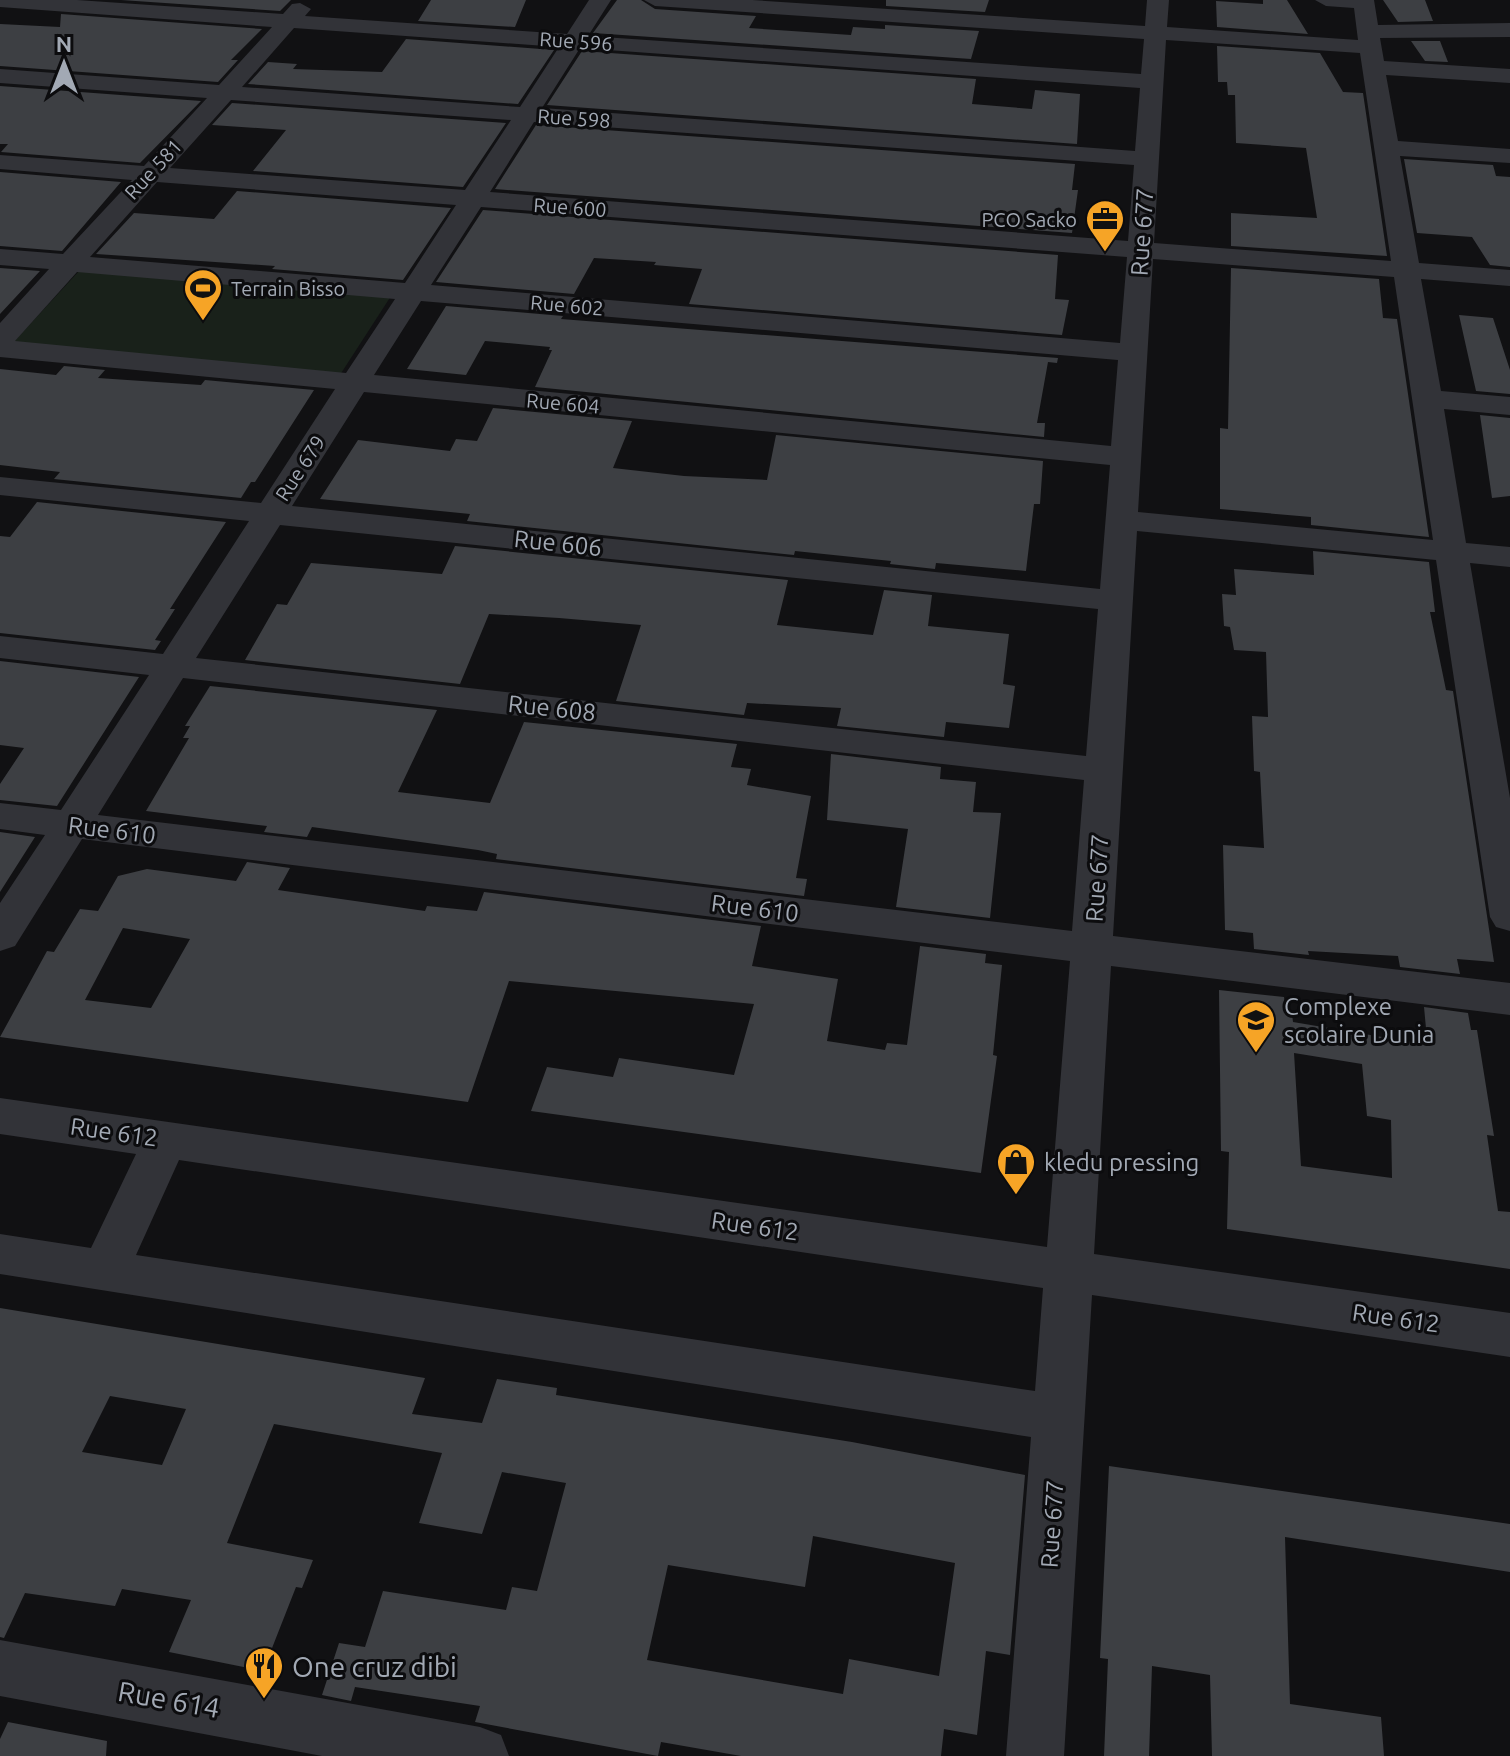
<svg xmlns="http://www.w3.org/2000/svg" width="1510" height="1756" font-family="Ubuntu,sans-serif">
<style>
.green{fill:#19211a}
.building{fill:#3d3f43;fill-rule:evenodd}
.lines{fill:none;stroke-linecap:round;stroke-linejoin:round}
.minor{fill:#323338;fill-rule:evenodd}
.labels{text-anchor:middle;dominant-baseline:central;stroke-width:6;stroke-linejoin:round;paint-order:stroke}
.far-street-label{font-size:20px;fill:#a2a9b4;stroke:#0c0c0e}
.far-poi-label{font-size:20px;fill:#a2a9b4;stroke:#0c0c0e;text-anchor:end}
.street-label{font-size:24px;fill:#a2a9b4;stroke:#0c0c0e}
.poi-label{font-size:24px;fill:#a2a9b4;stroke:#0c0c0e;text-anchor:start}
.near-poi-label{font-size:28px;fill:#a2a9b4;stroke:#0c0c0e;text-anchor:start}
.near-street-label{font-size:28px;fill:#a2a9b4;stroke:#0c0c0e}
</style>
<rect width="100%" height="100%" fill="#111113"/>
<path class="green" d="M 80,270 L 391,296 L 338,378 L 8,348 Z"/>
<path class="building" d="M 121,0 L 291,0 L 280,11 Z
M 431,0 L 526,0 L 515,27 L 418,21 Z
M 617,0 L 641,0 L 655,9 L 756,16 L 749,28 L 851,35 L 853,27 L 885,29 L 885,25 L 979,31 L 971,59 L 593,33 Z
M 886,0 L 989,0 L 985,12 L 886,6 Z
M 1263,0 L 1287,0 L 1308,34 L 1217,27 L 1216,1 L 1263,4 Z
M 1383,0 L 1425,0 L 1433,21 L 1398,22 Z
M 61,14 L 262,29 L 231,60 L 238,60 L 218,82 L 0,66 L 0,24 L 60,27 Z
M 406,39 L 554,50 L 518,104 L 248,84 L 268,62 L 297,64 L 293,69 L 382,72 Z
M 1411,41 L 1440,41 L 1448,62 L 1425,61 Z
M 1217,46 L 1320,53 L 1343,92 L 1363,93 L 1387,256 L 1231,246 L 1231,213 L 1317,218 L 1306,148 L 1236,143 L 1235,95 L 1228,95 L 1227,82 L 1218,82 Z
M 582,51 L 976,79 L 972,104 L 1032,109 L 1035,90 L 1080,94 L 1077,144 L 547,105 Z
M 0,86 L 201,101 L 140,163 L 1,152 L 8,144 L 0,144 Z
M 232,103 L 506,123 L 463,187 L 253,171 L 286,130 L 212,125 Z
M 536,125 L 1075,164 L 1072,190 L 1078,190 L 1072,233 L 495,189 Z
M 1404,159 L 1493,165 L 1496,176 L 1510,177 L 1510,267 L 1490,265 L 1472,237 L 1417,233 Z
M 0,172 L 121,182 L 62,251 L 0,246 Z
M 237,191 L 451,208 L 403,280 L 272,269 L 275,266 L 96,254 L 134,213 L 214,219 Z
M 483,210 L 1058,255 L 1055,299 L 1069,300 L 1062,335 L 689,304 L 702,269 L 654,265 L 656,262 L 594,258 L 574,294 L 436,282 Z
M 0,268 L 40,271 L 0,314 Z
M 1231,268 L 1379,279 L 1383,318 L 1397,319 L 1429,537 L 1311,525 L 1311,517 L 1220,509 L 1220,428 L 1228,429 Z
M 446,306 L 563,316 L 561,319 L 1058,358 L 1057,363 L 1048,362 L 1037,423 L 1045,423 L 1044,437 L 535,387 L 552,350 L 549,350 L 550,347 L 485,341 L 466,375 L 407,369 Z
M 1459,315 L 1493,318 L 1510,370 L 1510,394 L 1476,391 Z
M 64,366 L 105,370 L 98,378 L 201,385 L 205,380 L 314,390 L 255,482 L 251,482 L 241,498 L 54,479 L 60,472 L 0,465 L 0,369 L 56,375 Z
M 493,408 L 632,421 L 613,468 L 684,476 L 767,480 L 776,435 L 1043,461 L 1040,504 L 1034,504 L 1026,571 L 936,563 L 935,569 L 890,564 L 891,561 L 795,551 L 794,555 L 467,521 L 470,514 L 320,499 L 358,440 L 450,451 L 456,439 L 477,441 Z
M 1480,415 L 1510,418 L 1510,496 L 1492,498 Z
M 37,502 L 226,522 L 170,609 L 175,609 L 155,640 L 161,641 L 155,650 L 0,633 L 0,536 L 10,537 Z
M 455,546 L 788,580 L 777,625 L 873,635 L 884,590 L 932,595 L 928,626 L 1009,634 L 1003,684 L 1015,686 L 1009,728 L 946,722 L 944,737 L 837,726 L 841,708 L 747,703 L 744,715 L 616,701 L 641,625 L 559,618 L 489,614 L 460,684 L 245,660 L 277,604 L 287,605 L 311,563 L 442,574 Z
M 1313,551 L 1429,562 L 1435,612 L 1430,612 L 1446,690 L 1453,691 L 1494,962 L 1457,959 L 1460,974 L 1400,967 L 1398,956 L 1308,951 L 1309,955 L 1254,949 L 1253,933 L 1225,930 L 1223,845 L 1264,848 L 1260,772 L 1254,771 L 1252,716 L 1268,717 L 1266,652 L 1234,650 L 1230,627 L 1224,626 L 1222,594 L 1236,595 L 1234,569 L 1314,575 Z
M 0,661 L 139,677 L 57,806 L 0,800 L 0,784 L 24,748 L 0,745 Z
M 210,686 L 437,710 L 398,792 L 490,803 L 524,722 L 737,744 L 731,767 L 751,769 L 747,785 L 811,796 L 796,878 L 807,879 L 804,896 L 496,859 L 497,854 L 478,850 L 312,827 L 307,837 L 264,832 L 267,826 L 146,811 L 189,738 L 183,738 L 190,726 L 185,726 Z
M 831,754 L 941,767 L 940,779 L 976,782 L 973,812 L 1001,813 L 990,918 L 896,907 L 908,829 L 827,820 Z
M 0,832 L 35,837 L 0,892 Z
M 247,862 L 290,868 L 278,890 L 425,911 L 427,906 L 477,911 L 484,892 L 761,926 L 752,966 L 838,979 L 827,1041 L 885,1050 L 887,1043 L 907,1045 L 920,946 L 986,954 L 985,963 L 1002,965 L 993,1055 L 997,1056 L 981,1173 L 531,1111 L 547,1067 L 613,1077 L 619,1058 L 734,1075 L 754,1004 L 509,981 L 468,1102 L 0,1037 L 47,951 L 54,952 L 80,909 L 98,911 L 118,876 L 147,869 L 236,881 ZM 123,928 L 190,939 L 151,1008 L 85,1000 Z
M 1219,990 L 1284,997 L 1286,1013 L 1292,1014 L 1293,1022 L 1412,1042 L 1412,1037 L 1427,1039 L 1424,1007 L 1468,1013 L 1471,1030 L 1477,1030 L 1494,1136 L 1487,1135 L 1498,1211 L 1510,1212 L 1510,1269 L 1227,1229 L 1229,1152 L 1221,1151 ZM 1294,1053 L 1362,1064 L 1367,1116 L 1391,1120 L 1392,1178 L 1301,1166 Z
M 0,1308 L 425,1378 L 412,1414 L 482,1423 L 497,1379 L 557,1388 L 556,1395 L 852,1442 L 1025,1475 L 1010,1655 L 986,1651 L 977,1735 L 944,1729 L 941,1756 L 741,1756 L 661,1742 L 658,1756 L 475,1722 L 480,1706 L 355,1687 L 351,1701 L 322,1695 L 339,1643 L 365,1647 L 383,1591 L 506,1610 L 512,1587 L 537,1591 L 566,1483 L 502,1472 L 482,1534 L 419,1523 L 442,1453 L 274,1424 L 227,1543 L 313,1560 L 302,1588 L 296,1587 L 263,1671 L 169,1652 L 191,1600 L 122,1589 L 115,1606 L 25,1593 L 4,1638 L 0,1637 ZM 110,1396 L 186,1409 L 162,1465 L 82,1452 ZM 813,1536 L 955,1563 L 939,1676 L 849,1659 L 843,1694 L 647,1660 L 668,1565 L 805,1587 Z
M 1109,1466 L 1510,1524 L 1510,1572 L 1285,1537 L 1290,1704 L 1381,1717 L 1384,1756 L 1212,1756 L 1210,1675 L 1152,1666 L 1149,1756 L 1104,1756 L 1108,1659 L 1100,1658 Z
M 8,1722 L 107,1741 L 106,1756 L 0,1756 L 0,1739 Z"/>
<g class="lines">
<path class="minor" d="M 0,0 L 77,0 L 283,14 L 292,4 L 300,3 L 311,9 L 305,16 L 567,34 L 589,0 L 611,0 L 588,36 L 1141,74 L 1144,39 L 655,6 L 644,0 L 752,0 L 1145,26 L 1147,0 L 1169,0 L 1167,27 L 1358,40 L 1354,8 L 1326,6 L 1315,0 L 1374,0 L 1378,25 L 1510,23 L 1510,37 L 1380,38 L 1384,61 L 1510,69 L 1510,83 L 1386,75 L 1398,141 L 1510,149 L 1510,163 L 1400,156 L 1419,263 L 1510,270 L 1510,286 L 1421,279 L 1441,391 L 1510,397 L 1510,415 L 1444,409 L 1466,543 L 1510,547 L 1510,567 L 1470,563 L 1510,798 L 1510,931 L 1496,927 L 1490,917 L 1436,560 L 1137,531 L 1113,936 L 1510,983 L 1510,1015 L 1111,966 L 1094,1254 L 1510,1313 L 1510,1357 L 1092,1295 L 1064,1756 L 1006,1756 L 1031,1437 L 0,1274 L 0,1234 L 91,1248 L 136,1154 L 0,1134 L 0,1098 L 1047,1247 L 1070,961 L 82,839 L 15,946 L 0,951 L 0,903 L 45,835 L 0,829 L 0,803 L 61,810 L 149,675 L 0,658 L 0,636 L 163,654 L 249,521 L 0,495 L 0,477 L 261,503 L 335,389 L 0,357 L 0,323 L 49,269 L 0,265 L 0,249 L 63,254 L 132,180 L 0,169 L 0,155 L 144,166 L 207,98 L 0,83 L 0,69 L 219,85 L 272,27 L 0,7 ZM 294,28 L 559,47 L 520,107 L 242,87 ZM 1166,40 L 1360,53 L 1391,261 L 1154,243 ZM 580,48 L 1140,88 L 1135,151 L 542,108 ZM 231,100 L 511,120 L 465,190 L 170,168 ZM 534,122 L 1134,165 L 1128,241 L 490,192 ZM 157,182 L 456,205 L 405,283 L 90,257 ZM 481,207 L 1127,257 L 1120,343 L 431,285 ZM 1153,259 L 1394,277 L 1433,540 L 1138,512 ZM 77,272 L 395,299 L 346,373 L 15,341 ZM 421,301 L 1118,360 L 1111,446 L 374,375 ZM 364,392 L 1110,465 L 1100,589 L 292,506 ZM 280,525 L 1098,609 L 1086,756 L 196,658 ZM 183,678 L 1084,780 L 1072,931 L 98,815 ZM 179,1160 L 1043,1288 L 1035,1391 L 136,1255 Z
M 0,1640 L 480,1727 L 501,1735 L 509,1756 L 322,1756 L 0,1696 Z"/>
</g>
<defs>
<g id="office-pin" transform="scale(2)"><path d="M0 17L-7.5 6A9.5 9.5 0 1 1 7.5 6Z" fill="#f6a426" stroke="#0c0c0e"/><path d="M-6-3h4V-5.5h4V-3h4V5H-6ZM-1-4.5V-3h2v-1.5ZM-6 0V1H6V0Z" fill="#111"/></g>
<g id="stadium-pin" transform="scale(2)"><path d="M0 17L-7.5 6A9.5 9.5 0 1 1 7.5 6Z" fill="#f6a426" stroke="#0c0c0e"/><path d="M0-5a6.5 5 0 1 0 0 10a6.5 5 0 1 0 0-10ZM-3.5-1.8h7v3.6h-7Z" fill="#111"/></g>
<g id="school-pin" transform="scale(2)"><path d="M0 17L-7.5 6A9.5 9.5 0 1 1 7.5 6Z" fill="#f6a426" stroke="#0c0c0e"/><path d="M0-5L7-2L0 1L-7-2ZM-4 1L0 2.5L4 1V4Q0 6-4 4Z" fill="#111"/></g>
<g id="shop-pin" transform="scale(2)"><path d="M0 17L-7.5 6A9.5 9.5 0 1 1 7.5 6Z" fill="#f6a426" stroke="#0c0c0e"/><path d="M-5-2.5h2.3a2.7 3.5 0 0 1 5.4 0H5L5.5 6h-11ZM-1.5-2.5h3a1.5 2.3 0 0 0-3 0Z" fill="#111"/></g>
<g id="restaurant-pin" transform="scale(2)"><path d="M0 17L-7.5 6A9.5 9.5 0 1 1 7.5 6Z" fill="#f6a426" stroke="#0c0c0e"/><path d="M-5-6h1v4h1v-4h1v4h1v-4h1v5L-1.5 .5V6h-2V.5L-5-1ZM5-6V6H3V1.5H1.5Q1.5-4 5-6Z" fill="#111"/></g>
</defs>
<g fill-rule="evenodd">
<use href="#office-pin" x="1105" y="219"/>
<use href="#stadium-pin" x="203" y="288"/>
<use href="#school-pin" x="1256" y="1020"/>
<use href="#shop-pin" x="1016" y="1162"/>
<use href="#restaurant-pin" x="264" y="1666"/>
</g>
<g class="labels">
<g class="far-street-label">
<text transform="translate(576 41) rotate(4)">Rue 596</text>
<text transform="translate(574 118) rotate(4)">Rue 598</text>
<text transform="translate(153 169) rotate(-47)">Rue 581</text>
<text transform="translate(570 207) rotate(4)">Rue 600</text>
<text transform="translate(567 305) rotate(5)">Rue 602</text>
<text transform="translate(563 403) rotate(5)">Rue 604</text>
<text transform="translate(300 468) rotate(-57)">Rue 679</text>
</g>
<g class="far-poi-label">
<text x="1077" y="219">PCO Sacko</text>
<text x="231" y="288" text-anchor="start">Terrain Bisso</text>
</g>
<g class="street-label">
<text transform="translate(1142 232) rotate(-86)">Rue 677</text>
<text transform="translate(558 543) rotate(6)">Rue 606</text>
<text transform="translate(552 708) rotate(6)">Rue 608</text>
<text transform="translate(112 830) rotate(7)">Rue 610</text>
<text transform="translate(1097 878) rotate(-86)">Rue 677</text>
<text transform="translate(755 908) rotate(7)">Rue 610</text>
<text transform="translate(114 1132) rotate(8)">Rue 612</text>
<text transform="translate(755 1226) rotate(8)">Rue 612</text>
<text transform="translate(1396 1318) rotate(8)">Rue 612</text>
<text transform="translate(1052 1524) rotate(-86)">Rue 677</text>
</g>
<g class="poi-label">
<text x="1284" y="1006">Complexe<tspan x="1284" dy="28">scolaire Dunia</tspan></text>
<text x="1044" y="1162">kledu pressing</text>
</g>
<g class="near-poi-label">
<text x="292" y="1666">One cruz dibi</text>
</g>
<g class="near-street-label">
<text transform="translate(169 1699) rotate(10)">Rue 614</text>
</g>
</g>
<g transform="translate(64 64)" stroke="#0c0c0e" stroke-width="6" paint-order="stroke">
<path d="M0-6L14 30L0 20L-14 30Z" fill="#a2a9b4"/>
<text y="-12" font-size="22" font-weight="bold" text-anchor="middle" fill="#a2a9b4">N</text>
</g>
</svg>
